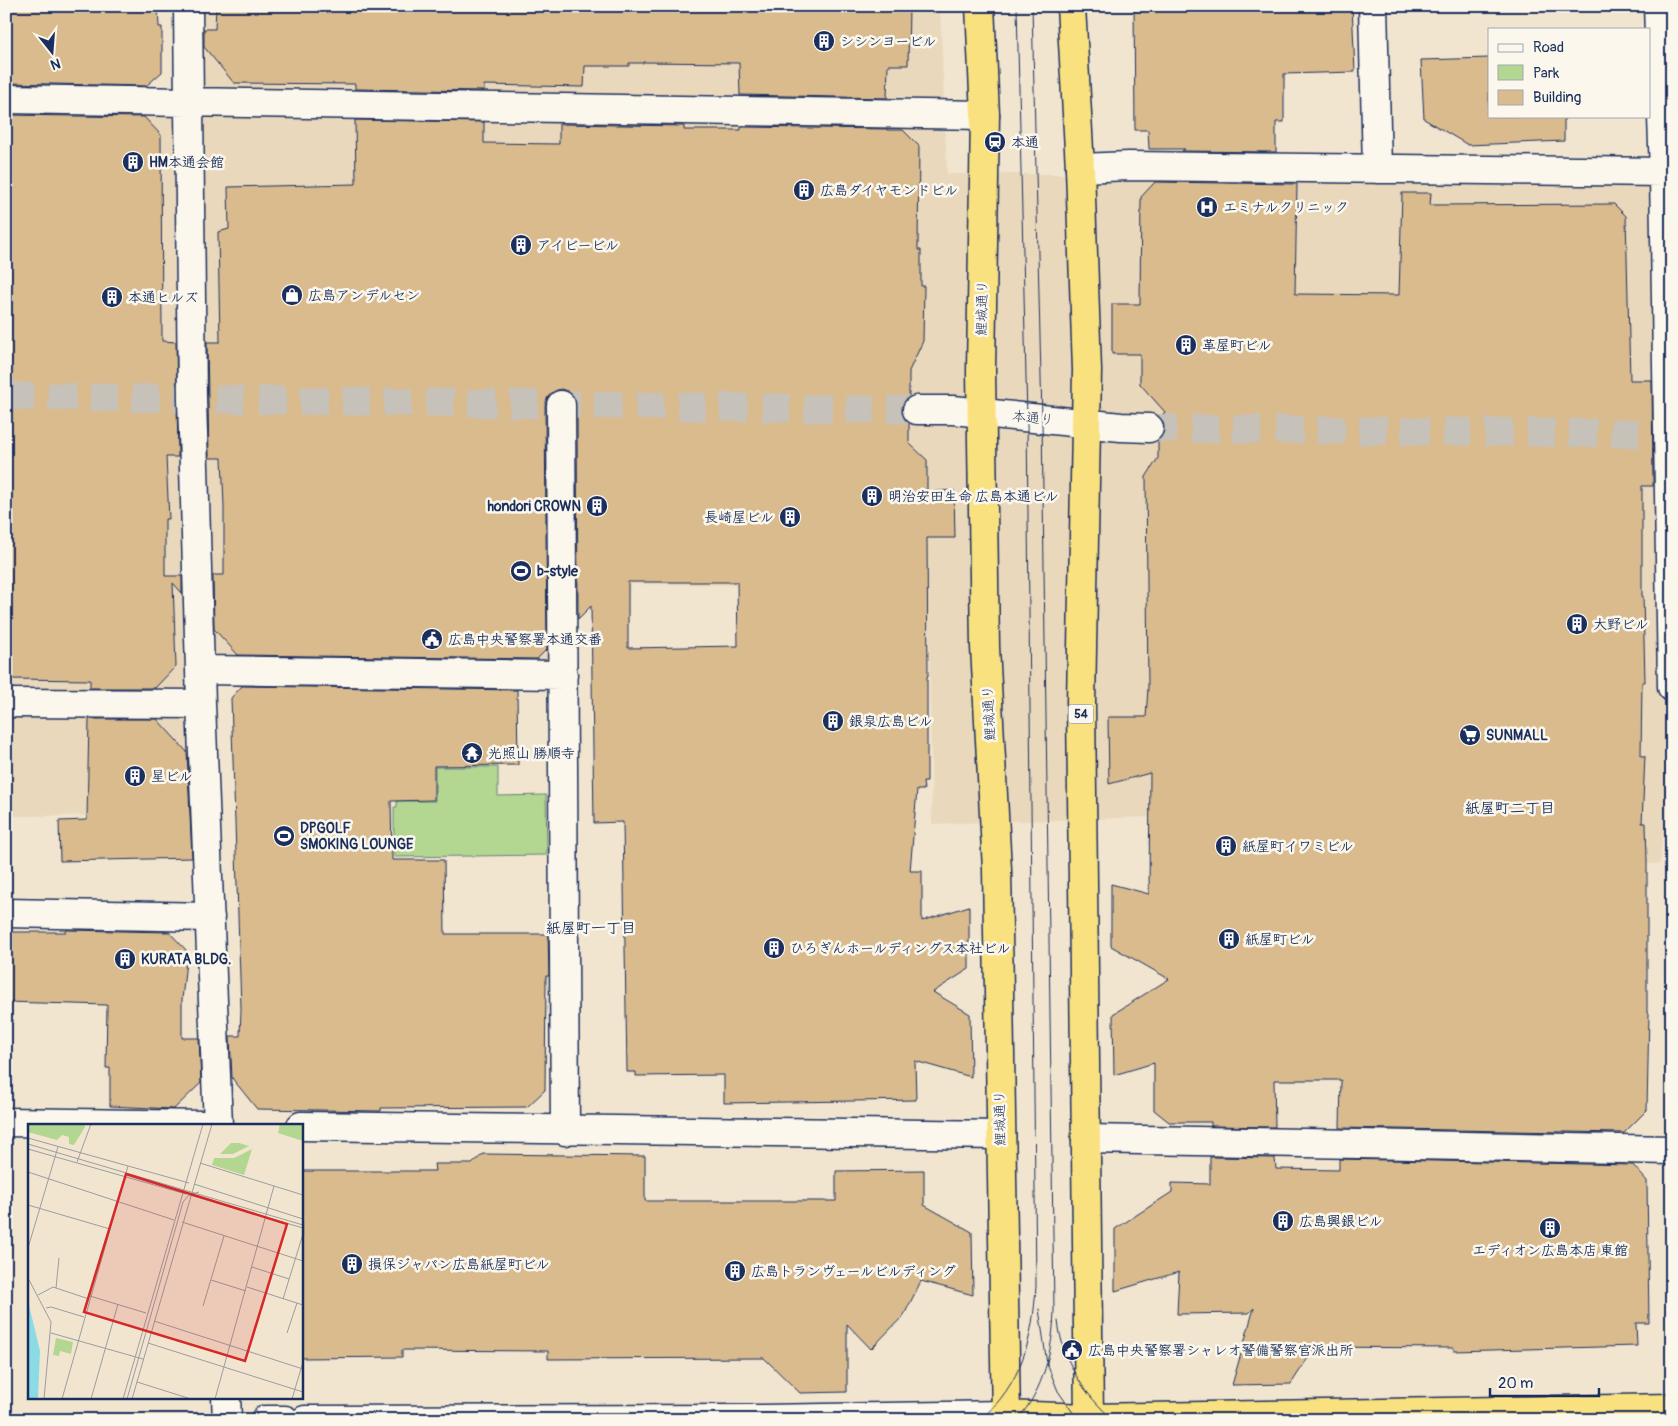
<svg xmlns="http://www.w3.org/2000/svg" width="1678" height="1426" font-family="Pangolin,'Klee One',sans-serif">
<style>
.built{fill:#ead8bc}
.green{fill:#b3d791;stroke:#678378}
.building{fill:#dabb8e;stroke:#1b2f5e;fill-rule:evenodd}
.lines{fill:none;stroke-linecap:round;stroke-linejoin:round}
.street-tunnel{stroke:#c6c1b9;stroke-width:28;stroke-dasharray:28 14;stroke-linecap:butt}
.street-casing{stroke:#1b2f5e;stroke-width:31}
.secondary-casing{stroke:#1b2f5e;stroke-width:31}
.highway-casing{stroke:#1b2f5e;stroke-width:31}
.street{stroke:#fbf7ec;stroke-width:28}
.secondary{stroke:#fbf7ec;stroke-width:28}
.highway{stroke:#fae180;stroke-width:28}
.tram{stroke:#1b2f5e;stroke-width:1}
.labels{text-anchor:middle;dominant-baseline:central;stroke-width:5;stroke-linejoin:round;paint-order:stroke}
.shield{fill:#fbf7ec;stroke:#5e6b89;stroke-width:1}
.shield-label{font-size:12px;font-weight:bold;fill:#1b2f5e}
.poi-label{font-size:14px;font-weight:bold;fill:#1b2f5e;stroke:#fbf7ec;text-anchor:start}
.street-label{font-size:14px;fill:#1b2f5e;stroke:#fbf7ec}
.neighbourhood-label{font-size:15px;font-weight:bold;fill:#1b2f5e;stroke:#fbf7ec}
.inset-road{fill:none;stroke:#9b9ca2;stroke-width:1}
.view{fill:#d62828;fill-opacity:0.15;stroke:#d62828;stroke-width:2.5}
.inset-edge{fill:none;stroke:#1b2f5e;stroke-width:2.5}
</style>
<rect width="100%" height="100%" fill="#f1e5d0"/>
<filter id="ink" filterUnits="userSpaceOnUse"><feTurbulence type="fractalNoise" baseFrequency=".02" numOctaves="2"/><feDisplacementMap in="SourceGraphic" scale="10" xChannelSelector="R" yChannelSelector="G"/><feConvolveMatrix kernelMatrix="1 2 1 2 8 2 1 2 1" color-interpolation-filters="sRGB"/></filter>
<g filter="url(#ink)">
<path class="built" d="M 198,6 L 940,6 L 947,174 L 1672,174 L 1672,735 L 1660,864 L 1308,863 L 1308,812 L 932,824 L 929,624 L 767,624 L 762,585 L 630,584 L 629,602 L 576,602 L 576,673 L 213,666 L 219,815 L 6,816 L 6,110 L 197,113 Z"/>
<path class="green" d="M 435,767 L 498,767 L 498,796 L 546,795 L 547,855 L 394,857 L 394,807 L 397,807 L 397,801 L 435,801 Z"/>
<path class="building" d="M 6,6 L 158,6 L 159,27 L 162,27 L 162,72 L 146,86 L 6,83 Z
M 216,6 L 909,6 L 908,65 L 888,65 L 887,98 L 740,95 L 739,63 L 643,62 L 643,63 L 629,63 L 629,66 L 585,66 L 584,87 L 484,85 L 484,91 L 355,89 L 355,84 L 234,83 L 204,47 L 204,29 L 215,29 Z
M 1134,6 L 1352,6 L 1355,72 L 1284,74 L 1284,122 L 1276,122 L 1276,152 L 1182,151 L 1185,149 L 1149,149 L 1148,130 L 1135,130 Z
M 1489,58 L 1489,116 L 1564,116 L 1564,141 L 1468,145 L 1424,119 L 1421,60 Z
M 6,115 L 144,117 L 161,135 L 162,341 L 176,342 L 178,457 L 166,457 L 169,519 L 165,519 L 165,576 L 182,576 L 182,593 L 173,583 L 176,666 L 155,688 L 90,688 L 90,680 L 10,679 L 10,676 L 6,676 Z
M 355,120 L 484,122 L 484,143 L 559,144 L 559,124 L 684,126 L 684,130 L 741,130 L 741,127 L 887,129 L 887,130 L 903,130 L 919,146 L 918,250 L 921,250 L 921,286 L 924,286 L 923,341 L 909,371 L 909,396 L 903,403 L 901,410 L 904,418 L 909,423 L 909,443 L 927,460 L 927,492 L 954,490 L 955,538 L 927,538 L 928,676 L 927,676 L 927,782 L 923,782 L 924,790 L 917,790 L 910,871 L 922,871 L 922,921 L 969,906 L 969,969 L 933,992 L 970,1014 L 971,1077 L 915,1061 L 916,1100 L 724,1103 L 724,1075 L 636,1076 L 636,1072 L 627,1072 L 623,822 L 594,823 L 591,606 L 578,619 L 577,405 L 575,398 L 569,392 L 561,389 L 554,391 L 548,397 L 545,405 L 547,649 L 537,659 L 238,655 L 214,629 L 213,575 L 224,575 L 224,506 L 222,458 L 209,458 L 207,342 L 220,342 L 218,232 L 229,229 L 228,187 L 356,184 ZM 628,582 L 737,582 L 738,646 L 628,648 Z
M 1155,182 L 1297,184 L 1295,294 L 1399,295 L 1402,193 L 1431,193 L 1430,205 L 1614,204 L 1626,216 L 1630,380 L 1652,380 L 1653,486 L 1642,486 L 1642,596 L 1643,596 L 1645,682 L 1642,682 L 1641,756 L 1645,756 L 1642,823 L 1646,823 L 1647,862 L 1647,1013 L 1649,1013 L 1647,1110 L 1624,1133 L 1340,1128 L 1341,1080 L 1274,1080 L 1275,1127 L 1211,1126 L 1211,1122 L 1169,1122 L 1154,1110 L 1154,1063 L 1114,1075 L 1113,1014 L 1169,979 L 1111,946 L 1111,884 L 1149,894 L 1150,773 L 1109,784 L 1108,717 L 1146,717 L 1148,688 L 1146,477 L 1158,458 L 1158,440 L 1162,436 L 1165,429 L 1163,421 L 1160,417 L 1165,412 L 1140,384 L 1140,354 L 1112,354 L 1112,304 L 1140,304 L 1141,197 Z
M 242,686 L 517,690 L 518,765 L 434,766 L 434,800 L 391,801 L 392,860 L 444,860 L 445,934 L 548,934 L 549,976 L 546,976 L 545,1090 L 527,1107 L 381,1108 L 381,1111 L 257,1109 L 232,1078 L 230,1036 L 240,1036 L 241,1009 L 231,698 Z
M 89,719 L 157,719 L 187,752 L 192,858 L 60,861 L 59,821 L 87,820 Z
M 66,930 L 169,932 L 187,951 L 182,1000 L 182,1038 L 199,1038 L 201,1083 L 174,1109 L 110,1106 L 110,1068 L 106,1068 L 107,1005 L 6,1002 L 6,932 L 66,932 Z
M 483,1154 L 645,1156 L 645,1201 L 836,1201 L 836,1171 L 924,1170 L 924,1205 L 972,1232 L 973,1295 L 921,1281 L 904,1315 L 871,1349 L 847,1324 L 847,1392 L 800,1393 L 764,1358 L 548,1359 L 548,1351 L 402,1350 L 402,1357 L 301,1358 L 301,1171 L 435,1171 L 434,1164 L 472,1164 Z
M 1210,1157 L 1275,1158 L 1276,1169 L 1339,1170 L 1339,1159 L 1633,1165 L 1647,1181 L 1649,1323 L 1636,1323 L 1637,1346 L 1454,1351 L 1454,1348 L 1315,1347 L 1291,1384 L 1232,1385 L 1254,1308 L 1249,1313 L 1177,1314 L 1179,1272 L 1115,1291 L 1115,1229 L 1172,1192 L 1172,1183 L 1210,1184 Z"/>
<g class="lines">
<path class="street-tunnel" d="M 6,396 L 917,410
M 1149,428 L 1672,434"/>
<g class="street-casing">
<path id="street" d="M 188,6 L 192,399 L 201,704 L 218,1125
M 1373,6 L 1377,169
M 1658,6 L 1664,172 L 1672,687
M 6,99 L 985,115
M 1080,168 L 1129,166 L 1664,172
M 561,405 L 565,1131
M 917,410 L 953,410 L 1121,427 L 1149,428
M 201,670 L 563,675
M 6,703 L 201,704
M 6,913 L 210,917
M 6,1122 L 205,1125
M 301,1126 L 1001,1135
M 1086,1139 L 1672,1150
M 226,1397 L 227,1420"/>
</g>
<g class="secondary-casing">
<path id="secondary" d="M 265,1420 L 285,1420
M 305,1420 L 762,1419 L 1006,1415"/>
</g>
<g class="highway-casing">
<path id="highway" d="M 980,6 L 985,115 L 981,371 L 985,647 L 997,870 L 1006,1420
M 1071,6 L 1080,168 L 1087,370 L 1081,704 L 1089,1420
M 1006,1415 L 1089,1418 L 1672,1408"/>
</g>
<use href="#street" class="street"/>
<use href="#secondary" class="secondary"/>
<use href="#highway" class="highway"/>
<path class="tram" d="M 1039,1309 L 1047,1364 L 1058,1391 L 1078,1420
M 1058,1321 C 1062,1360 1084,1395 1114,1420
M 980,1420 C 1022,1384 1033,1338 1036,1286 L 1027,418 L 1017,6
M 1017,1420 C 1044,1390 1053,1349 1054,1310 L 1042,419 L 1032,6"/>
</g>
</g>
<defs>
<g id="building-disc" transform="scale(1.125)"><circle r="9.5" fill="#1b2f5e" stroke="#fbf7ec"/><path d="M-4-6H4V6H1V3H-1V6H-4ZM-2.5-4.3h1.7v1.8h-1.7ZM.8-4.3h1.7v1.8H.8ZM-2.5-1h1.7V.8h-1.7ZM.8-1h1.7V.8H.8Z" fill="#fff"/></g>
<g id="station-disc" transform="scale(1.125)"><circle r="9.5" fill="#1b2f5e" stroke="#fbf7ec"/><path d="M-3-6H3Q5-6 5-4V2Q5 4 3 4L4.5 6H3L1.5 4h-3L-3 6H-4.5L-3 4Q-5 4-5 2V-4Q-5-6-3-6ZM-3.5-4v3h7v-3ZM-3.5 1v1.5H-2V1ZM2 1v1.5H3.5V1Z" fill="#fff"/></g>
<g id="hospital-disc" transform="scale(1.125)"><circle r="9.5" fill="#1b2f5e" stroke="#fbf7ec"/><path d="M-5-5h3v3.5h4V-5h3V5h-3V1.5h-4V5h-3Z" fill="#fff"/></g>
<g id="shop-disc" transform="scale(1.125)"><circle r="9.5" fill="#1b2f5e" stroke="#fbf7ec"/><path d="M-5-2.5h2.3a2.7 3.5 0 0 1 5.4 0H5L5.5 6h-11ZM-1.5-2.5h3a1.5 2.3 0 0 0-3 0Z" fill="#fff"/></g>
<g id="stadium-disc" transform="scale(1.125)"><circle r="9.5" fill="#1b2f5e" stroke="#fbf7ec"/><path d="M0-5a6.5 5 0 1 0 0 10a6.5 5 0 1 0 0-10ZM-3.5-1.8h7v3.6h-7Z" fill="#fff"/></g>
<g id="civic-disc" transform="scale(1.125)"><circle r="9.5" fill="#1b2f5e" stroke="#fbf7ec"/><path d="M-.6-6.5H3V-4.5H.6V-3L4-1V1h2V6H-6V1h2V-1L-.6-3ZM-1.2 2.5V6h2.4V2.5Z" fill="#fff"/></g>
<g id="supermarket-disc" transform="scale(1.125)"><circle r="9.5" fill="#1b2f5e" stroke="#fbf7ec"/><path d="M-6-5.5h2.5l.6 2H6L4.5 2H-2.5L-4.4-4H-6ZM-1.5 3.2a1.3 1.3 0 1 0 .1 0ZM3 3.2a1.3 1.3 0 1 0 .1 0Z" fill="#fff"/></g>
<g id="temple-disc" transform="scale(1.125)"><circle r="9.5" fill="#1b2f5e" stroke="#fbf7ec"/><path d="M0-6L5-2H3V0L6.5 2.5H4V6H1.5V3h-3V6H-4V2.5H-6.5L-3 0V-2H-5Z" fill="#fff"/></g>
</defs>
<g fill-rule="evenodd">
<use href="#building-disc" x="824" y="41"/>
<use href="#station-disc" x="995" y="142"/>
<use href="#building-disc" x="133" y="162"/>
<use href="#building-disc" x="804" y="190"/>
<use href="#hospital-disc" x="1207" y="207"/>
<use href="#building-disc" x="521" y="245"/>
<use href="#shop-disc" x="292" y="295"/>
<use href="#building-disc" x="112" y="297"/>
<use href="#building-disc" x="1186" y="345"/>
<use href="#building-disc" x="872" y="496"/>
<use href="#building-disc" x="597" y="506"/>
<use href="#building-disc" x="790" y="517"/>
<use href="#stadium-disc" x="521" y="571"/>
<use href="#building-disc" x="1577" y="624"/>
<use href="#civic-disc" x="432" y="639"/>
<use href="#building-disc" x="833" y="721"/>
<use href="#supermarket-disc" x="1470" y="735"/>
<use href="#temple-disc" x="472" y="753"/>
<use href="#building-disc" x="135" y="776"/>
<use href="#stadium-disc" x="284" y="836"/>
<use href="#building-disc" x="1226" y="846"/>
<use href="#building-disc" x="1229" y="939"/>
<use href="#building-disc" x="774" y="948"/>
<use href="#building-disc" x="125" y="959"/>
<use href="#building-disc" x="1283" y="1221"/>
<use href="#building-disc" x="1550" y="1228"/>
<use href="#building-disc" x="352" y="1264"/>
<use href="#building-disc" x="735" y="1271"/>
<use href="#civic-disc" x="1072" y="1350"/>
</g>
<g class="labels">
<rect class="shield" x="1068.5" y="704.5" width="25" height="19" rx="4"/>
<g class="shield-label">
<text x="1081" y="714">54</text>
</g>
<g class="poi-label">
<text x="840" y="41">シシンヨービル</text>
<text x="1011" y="142">本通</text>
<text x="149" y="162">HM本通会館</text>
<text x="820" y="190">広島ダイヤモンドビル</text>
<text x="1223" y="207">エミナルクリニック</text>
<text x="537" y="245">アイビービル</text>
<text x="308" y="295">広島アンデルセン</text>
<text x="128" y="297">本通ヒルズ</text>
<text x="1202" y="345">革屋町ビル</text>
<text x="888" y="496">明治安田生命 広島本通ビル</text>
<text x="581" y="506" text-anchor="end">hondori CROWN</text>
<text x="774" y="517" text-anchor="end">長崎屋ビル</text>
<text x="537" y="571">b-style</text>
<text x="1593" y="624">大野ビル</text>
<text x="448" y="639">広島中央警察署本通交番</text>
<text x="849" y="721">銀泉広島ビル</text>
<text x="1486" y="735">SUNMALL</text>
<text x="488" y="753">光照山 勝順寺</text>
<text x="151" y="776">星ビル</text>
<text x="300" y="828">DPGOLF<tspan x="300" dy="16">SMOKING LOUNGE</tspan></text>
<text x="1242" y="846">紙屋町イワミビル</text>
<text x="1245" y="939">紙屋町ビル</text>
<text x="790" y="948">ひろぎんホールディングス本社ビル</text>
<text x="141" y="959">KURATA BLDG.</text>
<text x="1299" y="1221">広島興銀ビル</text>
<text x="1550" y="1250" text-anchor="middle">エディオン広島本店 東館</text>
<text x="368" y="1264">損保ジャパン広島紙屋町ビル</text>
<text x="751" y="1271">広島トランヴェールビルディング</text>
<text x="1088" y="1350">広島中央警察署シャレオ警備警察官派出所</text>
</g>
<g class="street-label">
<text transform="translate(982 308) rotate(-89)">鯉城通り</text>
<text transform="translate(1033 418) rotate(6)">本通り</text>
<text transform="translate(989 713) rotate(-93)">鯉城通り</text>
<text transform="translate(1000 1118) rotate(-91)">鯉城通り</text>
</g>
<g class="neighbourhood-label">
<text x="1510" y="808">紙屋町二丁目</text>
<text x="591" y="928">紙屋町一丁目</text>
</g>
</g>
<g transform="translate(28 1124)">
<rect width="275" height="275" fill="#f1e5d0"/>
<path d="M 0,0 L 56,0 L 57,3 L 46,21 L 41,20 L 41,13 L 34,11 L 29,16 L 0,8 ZM 252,0 L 275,0 L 275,17 L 250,9 ZM 203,19 L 211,19 L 221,22 L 205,30 L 192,30 ZM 224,25 L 216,51 L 184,41 L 186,34 L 206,34 ZM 28,214 L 45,218 L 43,230 L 32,227 L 31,232 L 25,231 Z" fill="#b3d791"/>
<path d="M 0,177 L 12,227 L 10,275 L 0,275 Z" fill="#8bdbe7"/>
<path class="inset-road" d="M 0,14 L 161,59M 0,20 L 275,101M 0,25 L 158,70M 49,38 L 63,0M 172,39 L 275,71M 0,48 L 146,96M 166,60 L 275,95M 162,71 L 275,104M 0,81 L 82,105M 154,98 L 275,137M 0,124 L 30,23M 224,143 L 261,155M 0,154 L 23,198 L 16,275M 183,156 L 218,167M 219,163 L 275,181M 28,164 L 31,134M 10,171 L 25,163 L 61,175M 62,172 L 118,189M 255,175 L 275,110M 175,182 L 196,112M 18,184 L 23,183 L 56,193M 126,197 L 275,245M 23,209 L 115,235M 259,209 L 269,179M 120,219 L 275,268M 109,258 L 163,275M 34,275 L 100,42M 63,275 L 90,180M 95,275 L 175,0M 99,275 L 155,78 L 161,71 L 171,68M 104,275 L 184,0M 187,275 L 246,62M 264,275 L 275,238"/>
<path class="view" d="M 98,50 L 259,100 L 217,237 L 56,188 Z"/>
<rect width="275" height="275" class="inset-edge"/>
</g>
<rect width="1678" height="1426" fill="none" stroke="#fbf7ec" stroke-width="25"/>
<rect x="12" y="12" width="1653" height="1401" fill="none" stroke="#1b2f5e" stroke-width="2" filter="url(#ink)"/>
<rect x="1488" y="28" width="162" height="90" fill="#fbf7ec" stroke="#a1a7b3"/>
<rect x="1498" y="44" width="25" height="8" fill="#fbf7ec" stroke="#a1a7b3"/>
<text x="1533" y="52" font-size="15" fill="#1b2f5e">Road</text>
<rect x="1498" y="65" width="25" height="15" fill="#b3d791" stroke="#a1a7b3"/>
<text x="1533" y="78" font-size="15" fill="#1b2f5e">Park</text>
<rect x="1498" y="90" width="25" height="15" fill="#dabb8e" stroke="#a1a7b3"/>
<text x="1533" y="102" font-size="15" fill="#1b2f5e">Building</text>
<g transform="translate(52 52) rotate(163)" stroke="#fbf7ec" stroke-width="4" paint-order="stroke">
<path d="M0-4L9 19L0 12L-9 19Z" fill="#1b2f5e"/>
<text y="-8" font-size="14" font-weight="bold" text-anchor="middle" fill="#1b2f5e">N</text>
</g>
<path d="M1490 1388v8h109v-8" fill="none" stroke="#1b2f5e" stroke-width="2.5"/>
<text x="1498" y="1388" font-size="15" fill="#1b2f5e" stroke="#fbf7ec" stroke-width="4" paint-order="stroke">20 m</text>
</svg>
